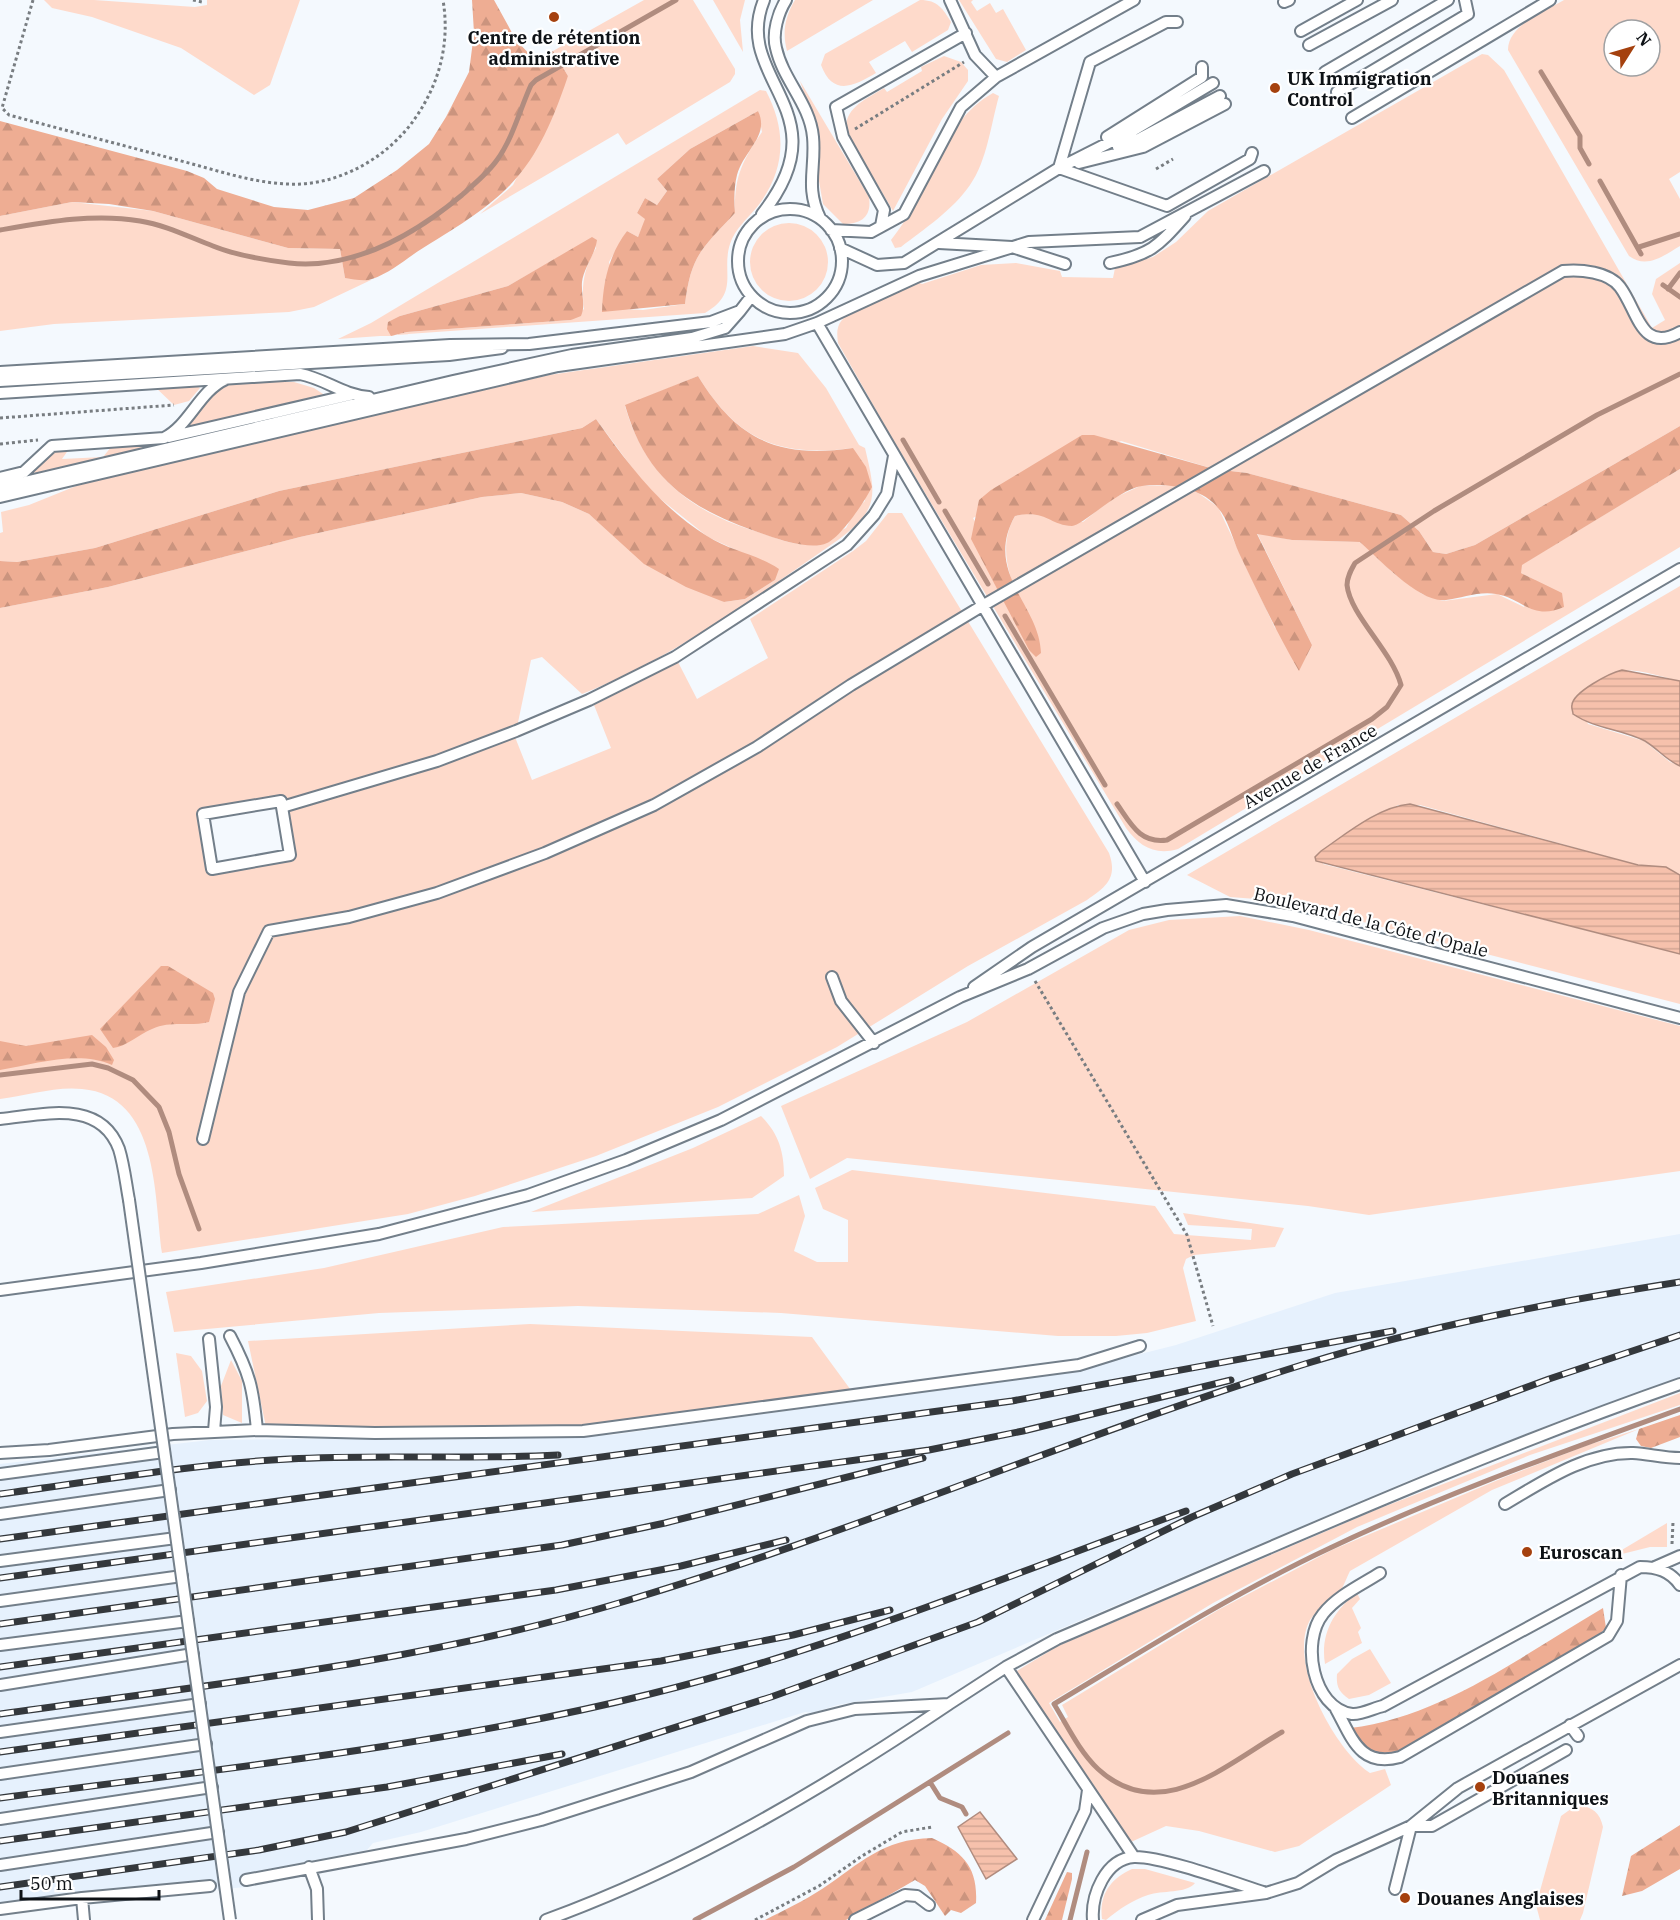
<svg xmlns="http://www.w3.org/2000/svg" width="1680" height="1920" font-family="'IBM Plex Serif',serif">
<style>
.built{fill:#e6f1fd}
.green{fill:#fedacb;fill-rule:evenodd}
.forest{fill:url(#forest-firs)}
.water{fill:url(#water-rules);stroke:#b08c7f;stroke-width:1.5}
.lines{fill:none;stroke-linecap:round;stroke-linejoin:round}
.stream{stroke:#b08c7f;stroke-width:5}
.lane-casing{stroke:#737f8a;stroke-width:14}
.path{stroke:#787d81;stroke-width:3;stroke-dasharray:3 3;stroke-linecap:butt}
.lane{stroke:#fff;stroke-width:10}
.rail-casing{stroke:#34383c;stroke-width:7}
.rail{stroke:#fff;stroke-width:4.5;stroke-dasharray:14;stroke-linecap:butt}
.lane-bridge-casing{stroke:#737f8a;stroke-width:14;stroke-linecap:butt}
.lane-bridge{stroke:#fff;stroke-width:10}
.poi-dot{fill:#a5410e;stroke:#fff;stroke-width:2}
.labels{text-anchor:middle;dominant-baseline:central;stroke-width:4.5;stroke-linejoin:round;paint-order:stroke}
.poi-label{font-size:18px;font-weight:bold;fill:#0e1216;stroke:#fff;text-anchor:start}
.street-label{font-size:18px;fill:#0e1216;stroke:#fff}
</style>
<defs>
<pattern id="forest-firs" width="22" height="20" patternUnits="userSpaceOnUse" patternTransform="scale(1.5)"><rect width="22" height="20" fill="#eead93"/><path d="M5 1l3.5 6h-7zM16 11l3.5 6h-7z" fill="#cb947e"/></pattern>
<pattern id="water-rules" width="6" height="5" patternUnits="userSpaceOnUse" patternTransform="scale(1.5)"><rect width="6" height="5" fill="#f6c1ac"/><path d="M0 2.5h6" fill="none" stroke="#d2a593"/></pattern>
</defs>
<rect width="100%" height="100%" fill="#f4f9fe"/>
<path class="built" d="M 1680,1234 L 1680,1377 L 1559,1421 L 1415,1478 L 912,1692 L 837,1705 L 813,1713 L 805,1712 L 421,1832 L 373,1843 L 367,1850 L 289,1865 L 291,1876 L 246,1887 L 95,1900 L 0,1915 L 0,1464 L 210,1440 L 612,1435 L 1073,1371 L 1176,1345 L 1335,1293 Z"/>
<path class="green" d="M 44,0 L 94,0 L 195,7 L 207,5 L 207,0 L 300,0 L 270,85 L 254,95 L 181,48 L 92,17 L 52,8 Z
M 644,0 L 693,0 L 735,69 L 735,74 L 730,82 L 626,145 L 618,133 L 480,214 L 513,185 L 568,76 L 553,51 Z
M 713,0 L 745,0 L 740,20 L 743,52 Z
M 795,0 L 873,0 L 787,51 C 782,32 785,17 795,0 Z
M 920,0 C 938,0 943,9 951,22 L 948,30 L 912,52 L 905,41 L 869,62 L 876,73 C 854,86 833,97 821,65 L 825,54 Z
M 959,0 L 973,0 L 971,2 L 977,11 L 990,3 L 996,13 L 1003,9 L 1026,50 L 1007,62 L 996,59 Z
M 1564,0 L 1680,0 L 1680,172 L 1669,179 L 1680,199 L 1680,246 C 1663,256 1647,269 1629,256 L 1508,50 C 1508,25 1545,11 1564,0 ZM 1614,30 L 1650,30 L 1650,66 L 1614,66 Z
M 1482,54 L 1488,55 L 1504,70 L 1652,328 L 1665,320 L 1652,294 L 1656,279 L 1680,263 L 1680,426 L 1475,545 L 1446,554 L 1433,552 L 1419,531 L 1401,515 L 1247,473 L 1214,469 L 1121,441 L 973,518 L 1041,639 C 1021,602 991,558 1015,516 L 1032,512 L 1083,522 L 1110,500 L 1140,486 L 1174,485 L 1198,493 L 1218,507 L 1275,628 L 1312,645 L 1257,533 L 1292,540 L 1361,542 L 1391,571 L 1422,594 L 1443,601 L 1497,594 L 1524,607 L 1535,580 L 1521,573 L 1521,565 L 1680,469 L 1680,547 L 1178,849 C 1155,856 1139,846 1126,828 L 889,433 L 838,343 C 837,335 836,327 842,320 C 851,309 902,290 918,282 L 922,284 L 981,265 L 1016,263 L 1060,271 L 1062,277 L 1113,278 L 1115,268 L 1153,257 L 1176,242 L 1208,211 Z
M 944,56 L 961,62 L 968,70 L 968,81 L 942,119 L 893,211 L 846,131 C 844,107 867,99 884,88 L 887,92 L 922,71 L 921,67 Z
M 800,81 L 869,197 C 872,217 861,224 843,224 L 823,204 L 819,181 L 819,138 Z
M 760,90 L 766,91 C 787,131 786,170 757,207 C 747,219 735,229 730,244 C 721,272 740,293 705,313 L 338,339 L 371,323 ZM 758,111 L 762,132 C 742,161 734,177 735,213 C 703,248 691,254 685,304 L 643,310 L 624,309 L 609,262 L 627,231 L 638,237 L 646,219 L 637,213 L 645,198 L 657,205 L 667,191 L 657,179 L 690,149 ZM 592,238 L 596,248 C 584,268 581,285 584,309 L 571,320 L 407,332 L 391,336 L 400,316 L 508,286 Z
M 993,93 L 999,96 C 991,124 987,161 970,185 C 953,210 924,229 901,247 L 895,248 L 891,240 C 929,195 939,123 993,93 Z
M 72,202 L 153,211 L 288,248 L 340,249 L 345,278 L 371,280 L 314,307 L 289,312 L 54,324 L 0,331 L 0,216 Z
M750 262a39 39 0 1 1 78 0a39 39 0 1 1-78 0Z
M 753,346 L 798,353 L 826,388 L 859,445 L 865,448 C 876,495 880,509 838,540 C 755,597 676,657 582,694 L 542,657 L 531,660 L 515,737 L 532,780 L 611,748 L 594,705 L 678,662 L 697,699 L 768,658 L 750,619 L 853,551 L 866,541 L 888,513 L 902,513 L 1109,853 C 1118,878 1106,887 1087,900 L 968,966 L 837,1047 L 718,1107 L 596,1156 L 475,1196 L 408,1214 L 162,1253 C 154,1195 159,1096 82,1089 C 56,1086 25,1096 0,1099 L 0,608 L 108,587 L 300,537 L 482,497 L 521,493 L 562,502 L 589,514 L 613,534 L 724,602 L 745,599 L 775,580 L 734,549 L 708,537 L 658,497 L 642,481 L 596,419 L 582,428 L 279,491 L 95,548 L 17,562 L 0,561 L 0,533 L 3,532 L 1,512 L 29,505 L 91,480 L 549,375 ZM 698,376 C 737,440 779,458 853,448 L 865,501 L 856,509 L 846,528 C 834,533 816,543 803,544 C 788,544 772,536 758,532 C 690,512 645,475 625,406 ZM 281,801 L 290,855 L 212,868 L 203,814 Z
M 294,382 L 314,388 L 326,396 L 185,427 C 194,417 202,404 212,395 C 231,376 270,383 294,382 Z
M 154,386 L 197,386 L 200,388 L 189,401 L 174,405 Z
M 204,434 L 205,435 L 34,473 L 35,468 C 46,456 52,450 69,449 L 62,459 L 103,457 L 111,447 L 155,445 Z
M 1680,586 L 1680,681 C 1624,667 1624,662 1575,697 L 1588,724 L 1644,741 L 1670,762 L 1680,766 L 1680,875 L 1666,867 L 1638,865 L 1420,805 L 1398,805 L 1321,851 L 1323,864 L 1680,954 L 1680,1004 L 1282,901 L 1230,897 L 1187,875 Z
M 1240,916 L 1309,930 L 1680,1026 L 1680,1171 L 1369,1215 L 1308,1206 L 847,1158 L 810,1179 L 781,1106 L 967,1022 L 1129,930 L 1169,920 Z
M 761,1116 C 779,1134 784,1152 784,1176 L 752,1198 L 531,1212 L 693,1148 Z
M 852,1170 L 1155,1206 L 1174,1234 L 1251,1240 L 1252,1229 L 1188,1225 L 1183,1213 L 1284,1228 L 1275,1247 L 1194,1255 L 1186,1259 L 1183,1268 L 1196,1321 L 1147,1333 L 1116,1336 L 1058,1336 L 781,1313 L 578,1306 L 379,1313 L 174,1332 L 166,1292 L 324,1268 L 503,1227 L 758,1214 L 799,1195 L 805,1216 L 794,1251 L 817,1262 L 848,1262 L 848,1220 L 823,1209 L 815,1188 Z
M 530,1324 L 812,1337 L 853,1393 L 598,1425 L 266,1427 L 248,1341 Z
M 176,1353 L 191,1356 L 202,1371 L 207,1401 L 198,1413 L 185,1417 Z
M 231,1360 L 242,1381 L 242,1423 L 223,1415 L 221,1386 Z
M 1680,1393 L 1680,1405 L 1530,1455 L 1357,1527 L 1213,1603 L 1049,1703 L 1060,1722 L 1068,1717 L 1062,1705 L 1218,1610 L 1332,1550 L 1505,1477 L 1588,1445 L 1639,1429 L 1492,1490 L 1350,1571 C 1346,1579 1343,1589 1337,1595 C 1327,1604 1317,1609 1310,1620 C 1287,1662 1335,1750 1370,1773 L 1385,1769 L 1391,1785 L 1299,1846 L 1275,1852 L 1199,1831 L 1166,1826 L 1131,1842 L 1015,1672 L 1058,1646 L 1378,1509 Z
M 1667,1523 L 1667,1547 L 1650,1547 L 1610,1557 Z
M 1357,1593 L 1360,1599 L 1352,1608 L 1361,1628 L 1358,1632 L 1362,1643 L 1325,1664 C 1320,1634 1334,1610 1357,1593 Z
M 1370,1649 L 1391,1683 L 1369,1695 L 1349,1699 C 1339,1692 1336,1687 1337,1674 L 1352,1659 Z
M 1575,1806 C 1591,1805 1600,1812 1603,1827 L 1583,1913 L 1580,1920 L 1540,1920 L 1536,1905 L 1561,1816 Z
M 1132,1869 L 1145,1869 L 1195,1883 C 1186,1894 1162,1890 1148,1895 C 1133,1900 1119,1909 1106,1920 L 1102,1919 C 1099,1895 1110,1879 1132,1869 Z"/>
<path class="forest" d="M 472,0 L 494,0 L 516,40 L 534,59 L 553,51 L 568,76 C 535,174 509,196 423,248 C 407,258 390,273 372,279 C 365,282 353,279 345,278 L 340,249 L 288,248 L 153,211 L 109,204 L 72,202 L 0,216 L 0,121 L 187,171 L 204,178 L 217,189 L 274,207 L 308,210 L 354,198 L 397,170 L 429,144 L 446,117 L 469,72 L 474,33 Z
M 758,111 C 770,136 744,150 737,175 C 734,187 734,200 735,213 C 703,248 691,254 685,304 L 602,312 C 603,281 609,255 627,231 L 638,237 L 645,219 L 637,213 L 645,198 L 657,205 L 667,191 L 657,179 L 690,149 Z
M 592,237 L 597,240 C 595,255 584,267 582,282 C 581,294 586,305 581,316 L 571,320 L 407,332 L 391,336 L 387,329 L 388,322 L 400,316 L 508,286 Z
M 698,376 C 737,440 779,459 853,448 L 866,467 L 872,487 C 865,501 841,537 827,543 C 812,550 784,541 769,536 C 695,511 647,484 625,405 Z
M 596,419 C 628,464 660,507 707,536 C 730,551 757,554 779,569 L 775,580 L 745,599 L 724,602 L 686,587 L 644,564 L 589,514 L 562,502 L 521,493 L 482,497 L 300,537 L 108,587 L 0,608 L 0,561 L 17,562 L 95,548 L 279,491 L 582,428 Z
M 1680,426 L 1680,469 L 1522,565 L 1521,573 L 1562,593 L 1564,607 C 1532,621 1522,598 1496,594 C 1479,591 1462,598 1446,600 C 1420,604 1378,558 1360,542 L 1292,540 L 1257,534 L 1312,645 L 1299,671 C 1277,633 1258,593 1239,553 C 1233,540 1228,519 1218,508 C 1201,487 1167,483 1142,486 C 1119,489 1082,526 1072,526 C 1049,525 1046,509 1015,516 C 983,573 1040,605 1041,653 L 1036,657 L 1029,650 L 971,539 L 979,500 L 991,490 L 1082,435 L 1094,435 L 1214,469 L 1247,473 L 1401,515 L 1419,531 L 1433,552 L 1446,554 L 1475,545 Z
M 161,966 L 168,966 L 213,993 L 215,999 L 209,1022 C 190,1027 171,1020 152,1029 C 139,1034 126,1047 113,1048 L 100,1029 Z
M 92,1035 L 106,1047 L 114,1060 L 112,1065 C 78,1050 36,1064 0,1070 L 0,1041 L 26,1046 Z
M 1680,1415 L 1680,1437 L 1651,1448 L 1641,1446 L 1636,1439 L 1639,1429 Z
M 1603,1608 L 1606,1628 L 1587,1645 L 1400,1752 C 1371,1756 1367,1750 1350,1728 C 1442,1717 1524,1654 1603,1608 Z
M 1680,1825 L 1680,1869 L 1642,1891 L 1622,1896 L 1631,1856 Z
M 932,1838 C 963,1852 978,1867 976,1903 L 961,1913 L 951,1910 L 945,1916 L 925,1886 L 915,1880 L 846,1920 L 765,1920 C 784,1910 804,1901 822,1889 C 861,1863 882,1839 932,1838 Z
M 1067,1872 L 1072,1873 L 1072,1879 L 1062,1920 L 1045,1920 Z"/>
<path class="water" d="M 1622,670 L 1680,681 L 1680,766 C 1666,760 1658,749 1645,741 C 1622,729 1595,729 1573,714 C 1573,711 1571,708 1572,705 C 1573,692 1610,673 1622,670 Z
M 1410,804 L 1638,865 L 1666,867 L 1680,875 L 1680,954 L 1316,861 L 1315,857 L 1321,851 C 1346,834 1378,807 1410,804 Z
M 980,1812 L 1017,1859 L 986,1879 L 958,1827 Z"/>
<g class="lines">
<path class="stream" d="M 1541,72 L 1580,136 L 1580,148 L 1589,164
M 1600,181 L 1641,254
M 0,230 C 46,222 94,213 140,221 C 166,225 189,237 213,246 C 235,255 265,260 289,263 C 354,270 414,235 462,195 C 474,184 488,173 497,160 C 513,138 520,109 531,85 L 536,80 L 676,0
M 1639,247 L 1680,234
M 1663,285 L 1680,297
M 1668,289 L 1680,273
M 903,440 L 939,502
M 945,511 L 988,584
M 1005,616 L 1105,785
M 1117,804 C 1131,824 1140,844 1167,840 L 1372,719 L 1387,707 L 1401,685 C 1392,651 1350,615 1347,585 C 1347,577 1351,570 1355,563 L 1434,511 L 1597,415 L 1680,374
M 0,1075 L 92,1064 L 108,1068 L 133,1080 L 159,1107 L 169,1132 L 179,1174 L 199,1229
M 1282,1732 C 1225,1765 1160,1826 1098,1769 C 1079,1751 1067,1725 1054,1704 C 1144,1650 1234,1593 1330,1548 C 1443,1494 1562,1452 1680,1409
M 930,1782 L 940,1798 L 962,1807 L 966,1814
M 695,1920 L 794,1867 L 1008,1733
M 1070,1920 L 1087,1852"/>
<g class="lane-casing">
<path id="lane" d="M 786,0 C 778,13 772,33 776,48 C 783,80 810,104 813,137 C 816,168 805,187 820,218
M 950,0 L 975,55 L 996,77
M 1284,2 L 1289,0
M 1301,31 L 1357,0
M 1309,45 L 1392,0
M 1325,72 L 1448,0
M 1337,92 L 1468,14 L 1465,0
M 1352,118 L 1550,0
M 1107,137 L 1202,77 L 1202,67
M 1118,147 L 1139,139 L 1220,96
M 1079,163 L 1143,147 L 1225,104
M 1059,168 L 1167,206 L 1250,159 L 1252,153
M 1059,168 L 1090,62 L 1166,22 L 1177,22
M738 261a52 52 0 1 1 104 0a52 52 0 1 1-104 0Z
M 762,214 C 844,111 731,80 764,0
M 881,226 L 884,210 L 843,137 L 836,107 L 966,33
M 831,230 L 871,232 L 904,214 L 961,107 L 996,77 L 1134,0
M 939,243 L 1012,247 L 1065,264
M 840,248 L 877,265 L 904,263 L 1059,168 L 1134,130 L 1213,83
M 1110,263 C 1152,254 1158,246 1185,216
M 817,323 L 1145,882
M 0,372 L 450,345 L 529,344 L 711,322 L 740,311 L 750,298
M 0,381 L 449,355 L 502,348
M 0,393 L 300,374 C 326,379 342,395 369,397
M 169,437 L 350,395
M 0,478 L 24,472 L 52,446 L 164,438 C 190,425 199,391 226,379
M 0,488 L 453,381 L 572,355 L 692,338 L 725,328 L 740,311
M 0,497 L 558,366 L 785,334 L 817,323 L 919,276 L 1029,242 L 1140,237 L 1264,171
M 281,801 L 290,855 L 212,869 L 203,814 Z
M 282,807 L 437,761 L 516,731 L 589,700 L 675,657 L 847,545 L 874,515 L 887,494 L 894,456
M 832,977 L 841,1001 L 874,1043
M 974,987 L 1032,947 L 1680,569
M 0,1119 C 42,1115 100,1098 119,1149 C 124,1165 126,1184 129,1200
M 203,1139 L 239,992 L 269,931 L 349,917 L 437,893 L 545,853 L 654,805 L 757,747 L 851,685 L 982,606 L 1563,271 C 1580,269 1609,272 1620,287 C 1638,311 1641,354 1680,332
M 0,1290 L 201,1263 L 379,1234 L 528,1195 L 626,1160 L 721,1120 L 960,997 L 1028,969 L 1103,928 L 1143,914 L 1167,910 L 1226,905 L 1293,916 L 1680,1018
M 209,1339 L 216,1407 L 214,1431
M 257,1430 L 375,1433 L 583,1431 L 1079,1365 L 1140,1346
M 0,1453 L 49,1450 L 173,1434 L 257,1430 C 253,1388 250,1374 230,1336
M 0,1474 L 164,1452
M 1505,1504 C 1544,1481 1586,1452 1633,1453 C 1649,1454 1664,1458 1680,1458
M 0,1514 L 170,1490
M 0,1561 L 176,1538
M 1655,1567 L 1680,1556
M 1380,1573 C 1361,1585 1337,1596 1323,1614 C 1301,1641 1312,1708 1352,1714 C 1361,1715 1374,1708 1383,1706 L 1640,1567 C 1657,1567 1670,1571 1680,1585
M 0,1601 L 182,1576
M 0,1645 L 188,1621
M 1006,1667 L 1134,1857
M 0,1685 L 193,1654
M 949,1704 L 1006,1667 L 1057,1639 C 1264,1551 1468,1458 1680,1384
M 1336,1709 C 1352,1738 1360,1768 1400,1757 L 1608,1636 L 1617,1621 L 1621,1575
M 1570,1725 L 1578,1736
M 0,1732 L 200,1704
M 0,1774 L 206,1744
M 0,1819 L 212,1787
M 0,1865 L 218,1832
M 309,1867 L 317,1889 L 318,1920
M 246,1880 L 466,1839 L 541,1820 L 691,1772 L 807,1721 L 855,1709 L 949,1704 C 823,1789 689,1868 546,1920
M 1395,1889 L 1411,1826 L 1432,1826 L 1566,1750
M 0,1909 L 82,1898
M 84,1920 L 82,1898 L 210,1886
M 855,1920 L 905,1895 L 917,1896 L 929,1905
M 1033,1920 L 1085,1811 L 1088,1790
M 1093,1920 C 1091,1896 1105,1859 1134,1857 C 1161,1856 1235,1883 1263,1892
M 1142,1920 L 1177,1905 L 1266,1893 L 1298,1883 L 1336,1860 L 1411,1826 L 1458,1788 L 1680,1665"/>
</g>
<path class="path" d="M 33,0 L 2,108 L 9,115 C 68,131 126,146 185,162 C 223,172 262,186 302,184 C 347,181 391,154 416,117 C 440,82 450,42 443,0
M 193,0 L 202,2
M 855,129 L 964,62
M 1156,169 L 1173,159
M 0,418 L 174,405
M 0,444 L 38,440
M 1035,981 L 1187,1235 L 1213,1326
M 1672,1544 L 1673,1522
M 755,1920 L 819,1886 L 862,1856 L 902,1832 L 932,1827"/>
<use href="#lane" class="lane"/>
<g class="rail-casing">
<path id="rail" d="M 0,1494 C 96,1481 193,1464 289,1459 C 379,1454 469,1460 558,1455
M 0,1539 L 1012,1401 L 1393,1331
M 0,1578 L 929,1450 L 1023,1431 L 1231,1380
M 0,1624 L 562,1545 L 665,1523 L 923,1458
M 0,1667 L 556,1590 L 681,1566 L 786,1540
M 0,1714 C 208,1685 418,1663 619,1603 C 851,1534 1074,1436 1305,1364 C 1428,1326 1553,1302 1680,1282
M 0,1752 L 661,1661 L 793,1635 L 890,1610
M 0,1798 C 217,1769 437,1747 650,1694 C 833,1649 1009,1575 1186,1511
M 0,1841 L 387,1787 L 562,1754
M 0,1887 L 259,1850 L 346,1832 L 771,1697 L 978,1622 L 1192,1517 L 1292,1474 L 1549,1379 L 1680,1335"/>
</g>
<use href="#rail" class="rail"/>
<g class="lane-bridge-casing">
<path id="lane-bridge" d="M 129,1200 L 230,1920"/>
</g>
<use href="#lane-bridge" class="lane-bridge"/>
</g>
<g class="poi-dot">
<circle cx="554" cy="17" r="6"/>
<circle cx="1275" cy="88" r="6"/>
<circle cx="1527" cy="1552" r="6"/>
<circle cx="1480" cy="1787" r="6"/>
<circle cx="1405" cy="1898" r="6"/>
</g>
<g class="labels">
<g class="poi-label">
<text x="554" y="37" text-anchor="middle">Centre de rétention<tspan x="554" dy="21">administrative</tspan></text>
<text x="1287" y="78">UK Immigration<tspan x="1287" dy="21">Control</tspan></text>
<text x="1539" y="1552">Euroscan</text>
<text x="1492" y="1777">Douanes<tspan x="1492" dy="21">Britanniques</tspan></text>
<text x="1417" y="1898">Douanes Anglaises</text>
</g>
<g class="street-label">
<text transform="translate(1310 766) rotate(-30)">Avenue de France</text>
<text transform="translate(1371 922) rotate(14)">Boulevard de la Côte d'Opale</text>
</g>
</g>
<g transform="translate(1632 48) rotate(53)"><circle r="28" fill="#ffffff" stroke="#9fa0a2" stroke-width="1.5"/>
<path d="M0-4.5L10 22L0 15L-10 22Z" fill="#a5410e"/>
<text y="-9" font-size="16" font-weight="bold" text-anchor="middle" fill="#0e1216">N</text>
</g>
<path d="M21 1890v9h138v-9" fill="none" stroke="#0e1216" stroke-width="3"/>
<text x="30" y="1890" font-size="18" fill="#0e1216" stroke="#ffffff" stroke-width="4.5" paint-order="stroke">50 m</text>
</svg>
